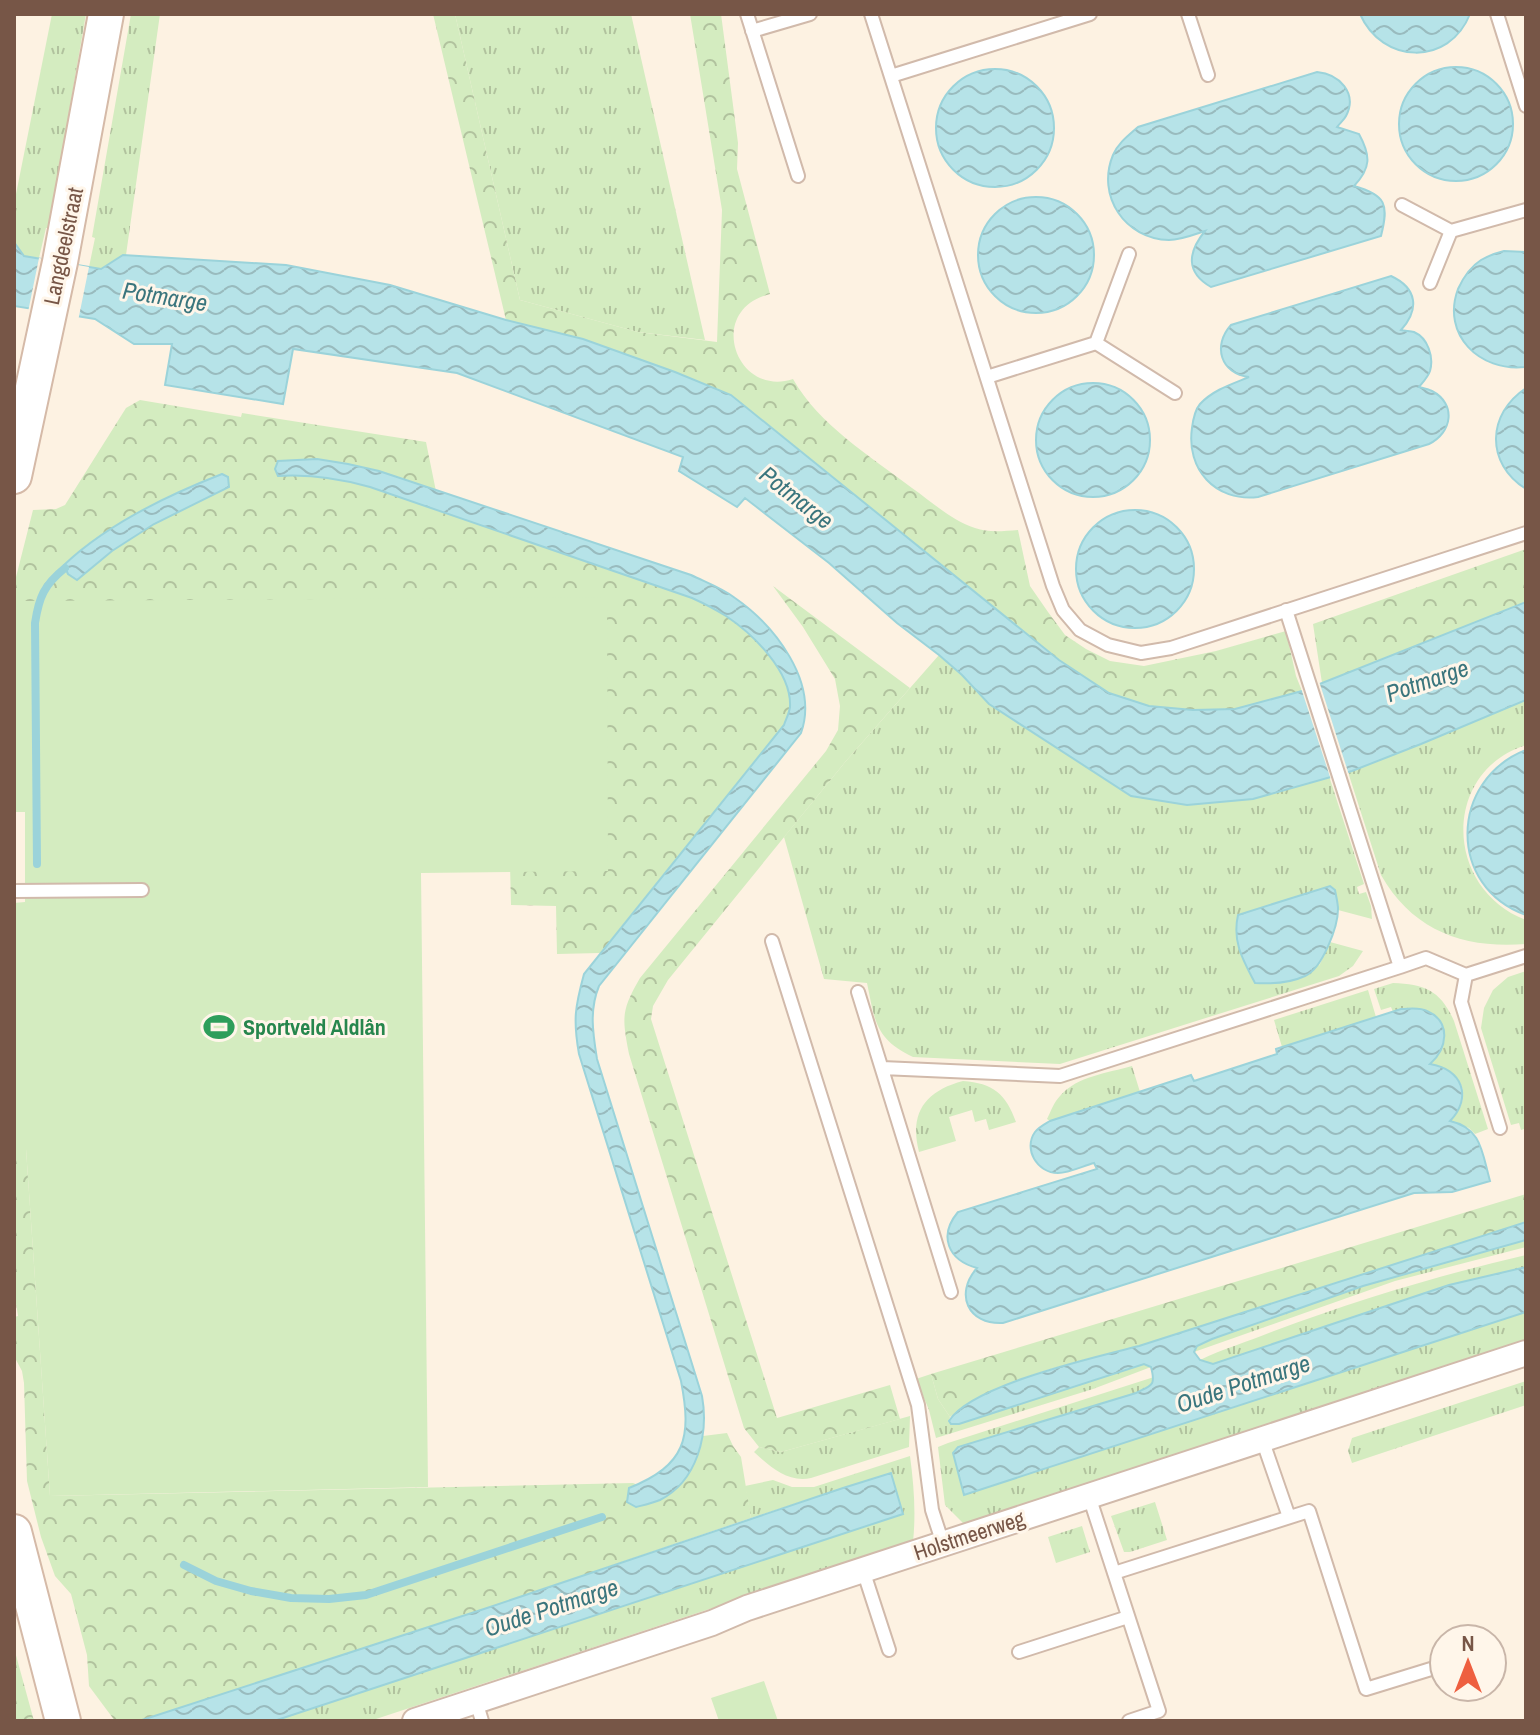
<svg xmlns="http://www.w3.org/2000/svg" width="1540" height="1735" font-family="'Archivo Narrow',sans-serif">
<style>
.grass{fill:url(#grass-tufts)}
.forest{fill:url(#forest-crowns)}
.pitch{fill:#d4ecc0}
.water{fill:url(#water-waves);stroke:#9bd3da;stroke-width:2}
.pier{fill:#fdf2e2}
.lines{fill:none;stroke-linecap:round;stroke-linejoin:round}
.stream{stroke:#9bd3da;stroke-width:8}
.lane-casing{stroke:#d1baab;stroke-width:16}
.street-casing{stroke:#d1baab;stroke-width:28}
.secondary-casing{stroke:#d5baa8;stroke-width:38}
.lane{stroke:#fff;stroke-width:12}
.street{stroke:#fff;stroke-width:24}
.secondary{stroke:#fff;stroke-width:34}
.labels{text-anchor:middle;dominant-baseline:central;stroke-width:6;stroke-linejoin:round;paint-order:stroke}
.street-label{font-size:22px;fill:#775647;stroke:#fff6ea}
.leisure-label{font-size:22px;font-weight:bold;fill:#27864d;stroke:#fff6ea;text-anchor:start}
.water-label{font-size:24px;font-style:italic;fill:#3a757d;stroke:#fff6ea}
</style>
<defs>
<pattern id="grass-tufts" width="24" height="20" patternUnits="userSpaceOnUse" patternTransform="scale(2)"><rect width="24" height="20" fill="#d4ecc0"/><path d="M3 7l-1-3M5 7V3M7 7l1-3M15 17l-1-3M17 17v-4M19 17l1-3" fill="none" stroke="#b1c29e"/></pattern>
<pattern id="forest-crowns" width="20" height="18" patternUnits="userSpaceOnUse" patternTransform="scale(2)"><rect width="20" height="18" fill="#d4ecc0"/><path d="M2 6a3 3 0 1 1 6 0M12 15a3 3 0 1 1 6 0" fill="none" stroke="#b1c29e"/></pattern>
<pattern id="water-waves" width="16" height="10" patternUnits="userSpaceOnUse" patternTransform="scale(2)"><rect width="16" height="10" fill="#b6e3e8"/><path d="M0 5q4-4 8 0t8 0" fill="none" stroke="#99bbbe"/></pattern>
</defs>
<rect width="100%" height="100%" fill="#fdf2e2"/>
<path class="grass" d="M 52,14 L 86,14 L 49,228 L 46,228 L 39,258 L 23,256 L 14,242 L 14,204 Z
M 131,14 L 160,14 L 126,255 L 101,269 L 89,267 L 95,238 L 92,237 Z
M 455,14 L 631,14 L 705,340 L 638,332 L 520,300 Z
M 939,655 L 962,675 L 989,704 L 1098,775 L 1187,805 L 1253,799 L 1329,776 L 1364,884 L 1357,887 L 1359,894 L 1366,892 L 1371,906 L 1372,919 L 1338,910 L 1335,890 L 1319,966 L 1330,942 L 1363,951 L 1353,966 L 1339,976 L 1060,1064 L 913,1057 C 875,1039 875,1021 867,983 L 824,979 L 784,837 L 846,761 Z
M 1526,700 L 1526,745 C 1441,772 1444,889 1526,920 L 1526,944 C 1464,949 1413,931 1381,875 L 1348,772 L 1421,744 Z
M 1526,971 L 1526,1136 L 1524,1129 L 1521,1130 L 1519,1123 L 1511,1125 L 1481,1028 L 1484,1008 L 1493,990 L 1508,977 Z
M 1393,983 C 1425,984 1441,991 1454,1021 L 1488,1129 L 1475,1134 L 1469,1128 L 1450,1121 C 1453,1116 1459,1110 1461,1105 C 1470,1082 1449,1066 1429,1064 C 1446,1052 1448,1033 1436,1017 L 1401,1009 L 1393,1012 L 1391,1007 L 1381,1010 L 1374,989 Z
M 1368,990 L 1376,1017 L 1282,1047 L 1274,1020 Z
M 1132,1066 L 1140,1092 L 1050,1121 L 1047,1119 C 1051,1111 1054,1102 1060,1096 C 1077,1076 1108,1073 1132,1066 Z
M 963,1081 C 993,1083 1006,1094 1016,1122 L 989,1130 L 986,1119 L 975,1122 L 972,1110 L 949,1117 L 956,1141 L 919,1152 C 909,1113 925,1091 963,1081 Z
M 1526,1240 L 1526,1247 L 1395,1281 L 1194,1352 L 1197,1346 L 1212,1339 L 1363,1286 Z
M 1526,1255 L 1526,1267 L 1449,1285 L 1213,1364 L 1200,1360 C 1223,1349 1250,1341 1274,1331 C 1357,1300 1440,1275 1526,1255 Z
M 1526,1312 L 1526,1343 L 965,1525 L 945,1505 L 938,1447 L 948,1443 L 1154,1377 C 1154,1387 1144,1389 1136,1393 L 958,1447 L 953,1454 L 964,1495 Z
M 1144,1364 L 1151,1367 L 1093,1389 L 936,1438 L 929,1410 L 916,1379 L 931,1374 L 938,1399 L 950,1417 L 949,1421 L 959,1424 Z
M 1526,1381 L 1526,1405 L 1352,1463 L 1348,1451 L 1352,1438 Z
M 910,1416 L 909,1447 L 811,1478 C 788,1483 770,1467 754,1452 L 759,1447 L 781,1452 Z
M 910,1456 C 914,1486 916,1513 913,1542 L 370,1721 L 274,1721 L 902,1514 L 843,1488 L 751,1518 L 745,1486 L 773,1480 L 792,1487 L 814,1487 Z
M 1155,1502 L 1167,1540 L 1130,1552 L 1124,1552 L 1111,1516 Z
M 1082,1526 L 1090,1552 L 1056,1563 L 1048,1537 Z"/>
<path class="forest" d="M 433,14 L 455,14 L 520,300 L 638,332 L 717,342 L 722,210 L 690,14 L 721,14 L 738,143 L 737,169 L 770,294 C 705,310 736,398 793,379 C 819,425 870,456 912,488 C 932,502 951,520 975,528 C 989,533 1003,531 1018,530 L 1030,586 L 1048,612 L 1065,635 L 1086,649 L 1110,661 L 1144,666 L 1216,651 L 1286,631 L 1296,676 L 1302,691 L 1235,709 L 1193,710 L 1149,706 L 1109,693 L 1059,660 L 949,573 L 675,372 L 583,339 L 506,320 Z
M 140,400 L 241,417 L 242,413 L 426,442 L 440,511 L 692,598 C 703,604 715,609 726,616 C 753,634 792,672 790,707 C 789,714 786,719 784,725 L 600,953 L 557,954 L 556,906 L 511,905 L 510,864 L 14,708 L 14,585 L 33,510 L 56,509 L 65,505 L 126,408 Z
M 1526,549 L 1526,602 L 1322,683 L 1313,624 Z
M 773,586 L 910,688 L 846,761 L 668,980 L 653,1006 L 651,1019 L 777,1418 L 890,1385 L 900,1419 L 781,1452 L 759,1447 L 744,1428 L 629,1054 C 622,1017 621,1011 640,978 L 826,751 L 838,730 L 840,706 L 835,679 L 803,627 Z
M 14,1149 L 26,1149 L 50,1496 L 633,1483 L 638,1485 L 629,1489 L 674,1491 C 689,1473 698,1459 703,1436 L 727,1433 L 733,1446 L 741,1457 L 751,1518 L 484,1609 L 139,1721 L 115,1721 L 89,1686 L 87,1655 L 71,1594 L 55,1576 L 41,1537 L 27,1481 L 24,1383 L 22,1371 L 14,1356 L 14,1317 L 18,1316 L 14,1291 Z
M 1526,1194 L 1526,1222 L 1139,1346 C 1080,1361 996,1378 950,1417 L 938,1399 L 931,1374 Z
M 14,1648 L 34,1721 L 14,1721 Z"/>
<path class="pitch" d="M 607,597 L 608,871 L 421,873 L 428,1487 L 50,1496 L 26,1149 L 14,1149 L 14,903 L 25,902 L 25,812 L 14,812 L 14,615 L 19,601 Z
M 764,1681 L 778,1721 L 719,1721 L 711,1698 Z"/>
<path class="water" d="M 1360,14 L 1470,14 C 1449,67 1382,64 1360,14 Z
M1399 124a57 57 0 1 1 114 0a57 57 0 1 1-114 0Z
M936 128a59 59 0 1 1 118 0a59 59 0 1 1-118 0Z
M 1317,72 C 1339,74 1358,93 1346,116 C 1344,120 1340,123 1337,127 L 1359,134 C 1371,156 1371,168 1354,186 C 1386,195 1389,204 1381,236 L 1211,287 C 1185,272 1188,252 1205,231 C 1193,235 1181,240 1169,240 C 1125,239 1096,196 1113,155 C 1118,143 1129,135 1138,127 Z
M978 255a58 58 0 1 1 116 0a58 58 0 1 1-116 0Z
M 14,242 L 24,256 L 101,269 L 123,255 L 286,265 L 390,285 L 506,320 L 583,339 L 675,372 L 731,395 L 1059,660 L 1109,693 L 1149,706 L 1193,710 L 1235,709 L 1302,691 L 1526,602 L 1526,700 L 1421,744 L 1352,771 L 1253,799 L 1187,805 L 1131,796 L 989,704 L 962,675 L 939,655 L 897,623 L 829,563 L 745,498 L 737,507 L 679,471 L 683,457 L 457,373 L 293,349 L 283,404 L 165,385 L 172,344 L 134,344 L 95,319 L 14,306 Z
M 1504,251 L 1526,252 L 1525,367 C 1480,372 1441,335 1458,289 C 1463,278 1470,267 1481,260 C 1488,256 1496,253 1504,251 Z
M 1391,276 C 1417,288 1420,309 1401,330 C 1405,331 1410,331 1414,332 C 1428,338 1434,357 1430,371 C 1428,377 1423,382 1419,387 C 1423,388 1428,389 1432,391 C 1457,404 1452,433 1429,444 L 1258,497 C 1215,502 1186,469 1192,428 C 1193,420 1195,410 1200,404 C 1213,390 1232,384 1249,377 C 1221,374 1212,346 1231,325 Z
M1036 440a57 57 0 1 1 114 0a57 57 0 1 1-114 0Z
M 1526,388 L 1526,489 C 1485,463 1487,414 1526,388 Z
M 317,459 L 348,464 L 379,471 L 691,575 C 705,582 722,588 735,598 C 775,626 819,682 801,733 L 599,986 C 589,1010 593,1034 597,1059 L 702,1396 C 709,1435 697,1481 660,1500 C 653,1503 644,1505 636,1507 L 627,1502 L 629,1488 C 686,1465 692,1438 681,1381 L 579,1054 C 573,1020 575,1007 584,974 L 784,725 C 786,719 789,714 790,707 C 792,672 753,634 726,616 C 715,609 703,603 692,598 L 370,487 C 338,478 310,474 278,476 L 275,469 L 278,461 Z
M 222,474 L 228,477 L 229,487 L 154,524 L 112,551 L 77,580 L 68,574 L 64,565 C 106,525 168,495 222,474 Z
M1076 569a59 59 0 1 1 118 0a59 59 0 1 1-118 0Z
M 1526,750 L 1526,915 C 1447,887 1449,780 1526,750 Z
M 1330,886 L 1335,890 C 1336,896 1338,903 1338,909 C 1338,927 1322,969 1305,976 C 1290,983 1271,984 1255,983 C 1243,960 1232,942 1238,915 Z
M 1401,1009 C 1410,1009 1419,1007 1427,1011 C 1452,1022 1447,1049 1430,1064 C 1462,1069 1473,1097 1450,1121 C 1482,1128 1482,1153 1490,1181 L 1452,1192 L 1414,1193 L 1003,1323 C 968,1325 954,1294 977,1268 C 948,1260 938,1236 958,1212 L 1097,1169 L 1094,1163 C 1083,1166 1069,1173 1058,1173 C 1037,1173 1023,1149 1035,1132 C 1039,1127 1045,1124 1050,1121 L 1191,1075 L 1194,1081 L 1277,1054 L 1276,1049 Z
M 1526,1222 L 1526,1240 L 1363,1286 L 1212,1339 L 1197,1346 L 1194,1352 L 1200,1360 L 1213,1364 L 1449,1285 L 1526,1267 L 1526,1312 L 964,1495 L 953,1453 L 958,1447 L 1136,1393 C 1152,1385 1156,1386 1151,1367 L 1144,1364 L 959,1424 L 951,1424 L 949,1421 C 971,1385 1096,1357 1139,1346 Z
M 891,1473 L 903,1514 L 274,1721 L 139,1721 L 484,1609 L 843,1488 Z"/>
<path class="pier" d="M 39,258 L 89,267 L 78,321 L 28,312 Z
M 1319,681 L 1349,775 L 1331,780 L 1301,688 Z"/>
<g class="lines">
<path class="stream" d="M 37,864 L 35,623 C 39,597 44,585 65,568
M 184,1565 L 216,1581 L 251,1591 L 291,1598 L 329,1599 L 366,1595 L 602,1517"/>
<g class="lane-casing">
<path id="lane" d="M 747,14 L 798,176
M 871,14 L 1053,586 L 1063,610 L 1080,630 L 1108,645 L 1141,653 L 1171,648 L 1526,533
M 1188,14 L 1208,75
M 1497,14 L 1526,106
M 752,31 L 810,14
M 891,76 L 1090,14
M 1402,205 L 1451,231 L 1526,210
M 1430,283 L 1451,231
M 1096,343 L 1175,393
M 987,377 L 1096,343 L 1129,254
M 1286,610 L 1400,967 L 1426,958 L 1466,975 L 1526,956
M 14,891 L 142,890
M 772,941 L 918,1405 L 932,1510 L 943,1544
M 1466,975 L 1461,1002 L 1500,1128
M 858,992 L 951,1292
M 882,1068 L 1060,1076 L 1400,967
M 1262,1439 L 1289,1517
M 1089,1496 L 1159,1711 L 1129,1721
M 863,1570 L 889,1650
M 1114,1573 L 1309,1511 L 1366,1689 L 1444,1665
M 1019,1652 L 1128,1617
M 476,1701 L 482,1721"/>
</g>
<g class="street-casing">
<path id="street" d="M 415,1721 L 712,1623 L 747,1608 L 1526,1353"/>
</g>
<g class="secondary-casing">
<path id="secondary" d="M 14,476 L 60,262 L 106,14
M 14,1532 L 63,1721"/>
</g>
<use href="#lane" class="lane"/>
<use href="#street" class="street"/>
<use href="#secondary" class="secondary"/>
</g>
<defs>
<g id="stadium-bare" transform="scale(2.4)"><path d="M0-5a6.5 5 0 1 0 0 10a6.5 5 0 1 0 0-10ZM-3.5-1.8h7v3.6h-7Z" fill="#2e9e5b" stroke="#fff6ea" stroke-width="2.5" paint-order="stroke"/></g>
</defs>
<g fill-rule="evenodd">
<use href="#stadium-bare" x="219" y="1027"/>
</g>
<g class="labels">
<g class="street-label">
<text transform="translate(63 246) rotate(-78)">Langdeelstraat</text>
<text transform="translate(969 1535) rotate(-18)">Holstmeerweg</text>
</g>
<g class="leisure-label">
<text x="243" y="1027">Sportveld Aldlân</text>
</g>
<g class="water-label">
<text transform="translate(165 296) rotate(9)">Potmarge</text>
<text transform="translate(797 497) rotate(38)">Potmarge</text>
<text transform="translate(1427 680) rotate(-19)">Potmarge</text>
<text transform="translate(1243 1383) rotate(-18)">Oude Potmarge</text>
<text transform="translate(551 1607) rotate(-18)">Oude Potmarge</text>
</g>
</g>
<rect width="1540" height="1735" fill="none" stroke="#775647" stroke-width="32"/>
<g transform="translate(1468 1663)"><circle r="38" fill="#fff6ea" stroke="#c9b6a9" stroke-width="2"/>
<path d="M0-6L14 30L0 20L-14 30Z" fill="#ee5f40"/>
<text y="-12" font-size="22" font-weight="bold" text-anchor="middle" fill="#775647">N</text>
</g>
</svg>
